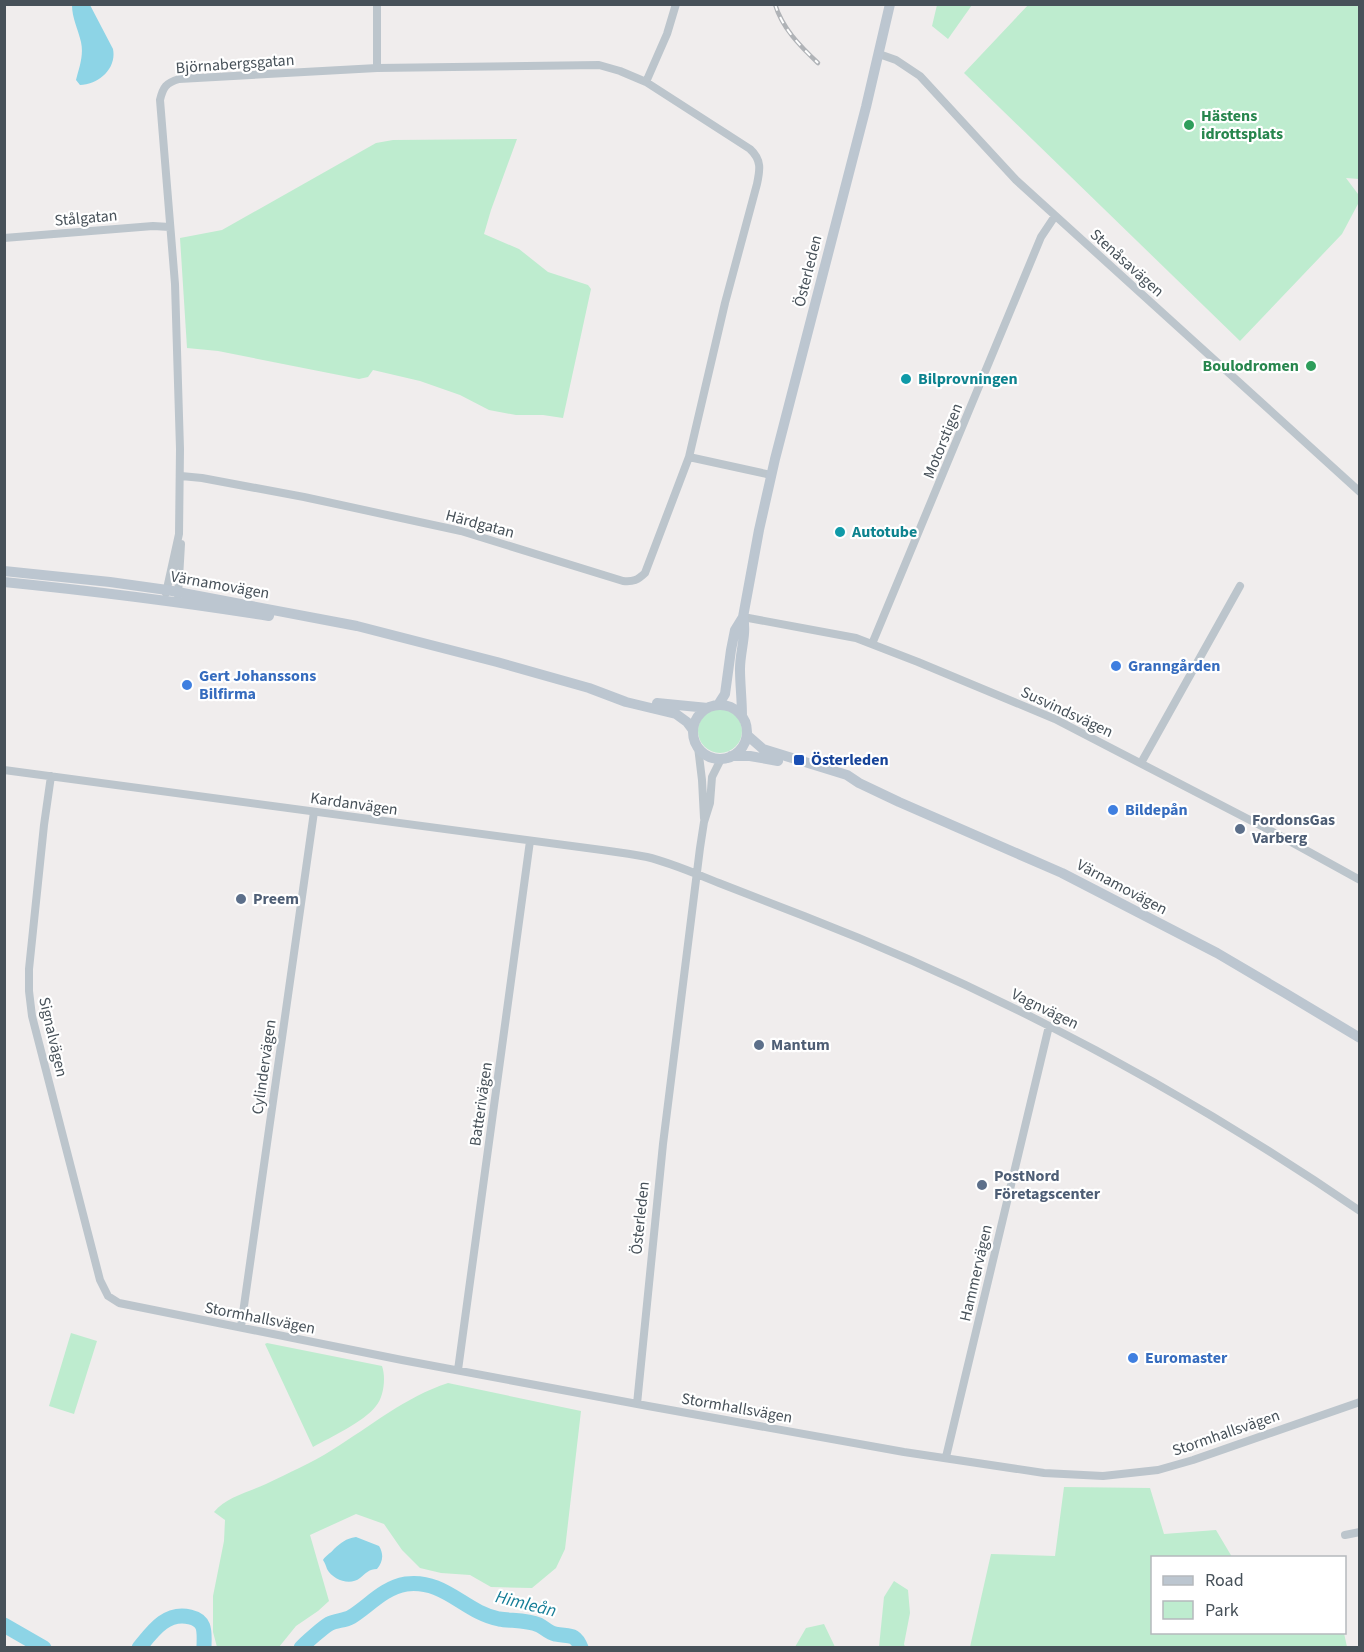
<svg xmlns="http://www.w3.org/2000/svg" width="1364" height="1652" font-family="'Source Sans 3',sans-serif">
<style>
.green{fill:#beeccf}
.water{fill:#8dd4e6}
.lines{fill:none;stroke-linecap:round;stroke-linejoin:round}
.river{stroke:#8dd4e6;stroke-width:15}
.minor{stroke:#bcc5cc;stroke-width:8}
.secondary{stroke:#bcc6d0;stroke-width:10}
.rail-casing{stroke:#b0b3b7;stroke-width:4.5}
.rail{stroke:#fff;stroke-width:2;stroke-dasharray:7;stroke-linecap:butt}
.leisure-dot{fill:#2e9e5b;stroke:#fff;stroke-width:2}
.culture-dot{fill:#0f9aa8;stroke:#fff;stroke-width:2}
.shop-dot{fill:#3f7fe0;stroke:#fff;stroke-width:2}
.transit-dot{fill:#1a4fb4;stroke:#fff;stroke-width:2}
.service-dot{fill:#5c6f8a;stroke:#fff;stroke-width:2}
.labels{text-anchor:middle;dominant-baseline:central;stroke-width:4.5;stroke-linejoin:round;paint-order:stroke}
.street-label{font-size:16px;fill:#475159;stroke:#fff}
.leisure-label{font-size:16px;font-weight:bold;fill:#27864d;stroke:#fff;text-anchor:start}
.culture-label{font-size:16px;font-weight:bold;fill:#0d838f;stroke:#fff;text-anchor:start}
.shop-label{font-size:16px;font-weight:bold;fill:#366cbe;stroke:#fff;text-anchor:start}
.transit-label{font-size:16px;font-weight:bold;fill:#164399;stroke:#fff;text-anchor:start}
.service-label{font-size:16px;font-weight:bold;fill:#4e5e75;stroke:#fff;text-anchor:start}
.water-label{font-size:18px;font-style:italic;fill:#157d97;stroke:#fff}
</style>
<rect width="100%" height="100%" fill="#f0eded"/>
<path class="green" d="M 1029,4 L 1359,5 L 1359,179 L 1346,178 L 1358,194 L 1359,202 L 1342,234 L 1240,341 L 964,73 Z
M 937,5 L 972,5 L 948,39 L 932,26 Z
M 517,139 L 491,210 L 484,234 L 519,249 L 548,272 L 588,285 L 591,289 L 563,418 L 543,415 L 516,415 L 489,410 L 460,395 L 420,381 L 373,370 L 368,377 L 359,379 L 218,351 L 187,348 L 180,238 L 222,230 L 376,143 L 393,140 Z
M698 731a22 22 0 1 1 44 0a22 22 0 1 1-44 0Z
M 71,1333 L 97,1341 L 74,1414 L 49,1406 Z
M 267,1343 L 382,1366 C 386,1377 384,1397 376,1406 C 364,1422 331,1437 313,1447 L 265,1344 Z
M 448,1383 L 581,1411 L 565,1549 L 556,1568 L 532,1588 L 491,1587 L 470,1575 L 441,1573 L 420,1568 L 402,1550 L 384,1524 L 356,1514 L 310,1535 L 329,1601 L 318,1611 L 296,1626 L 279,1647 L 217,1647 L 213,1632 L 213,1596 L 224,1541 L 225,1520 L 214,1512 C 226,1497 249,1492 266,1484 C 288,1473 312,1463 332,1450 C 371,1426 405,1397 448,1383 Z
M 1064,1487 L 1150,1488 L 1164,1534 L 1216,1530 L 1232,1557 L 1152,1558 L 1152,1632 L 1344,1633 L 1347,1647 L 970,1647 L 991,1554 L 1055,1556 Z
M 894,1581 L 908,1590 L 910,1613 L 904,1644 L 905,1647 L 879,1647 L 884,1597 Z
M 824,1624 L 835,1647 L 795,1647 L 806,1628 Z"/>
<path class="water" d="M 72,5 L 90,5 L 113,49 C 117,69 98,85 80,85 L 76,80 C 79,68 84,56 81,42 C 78,29 72,18 72,5 Z
M 356,1537 L 379,1546 C 384,1554 383,1562 377,1569 C 369,1569 366,1573 360,1578 C 350,1586 333,1580 327,1569 C 326,1566 325,1563 323,1560 C 326,1555 330,1554 334,1549 C 342,1542 345,1539 356,1537 Z"/>
<g class="lines">
<path class="river" d="M 4,1625 L 44,1648
M 139,1648 C 152,1632 166,1611 190,1617 C 207,1621 204,1633 204,1648
M 301,1648 C 305,1643 325,1626 329,1624 C 336,1620 344,1621 351,1617 C 369,1606 383,1588 406,1584 C 445,1579 464,1612 499,1619 C 512,1621 527,1620 539,1625 C 545,1628 549,1633 555,1634 C 568,1637 575,1632 581,1648"/>
<path class="minor" d="M 377,4 L 377,68
M 879,54 L 896,60 L 920,76 L 1016,180 L 1360,492
M 4,238 L 153,226 L 170,227
M 689,457 L 771,475
M 181,476 L 202,478 L 304,497 L 461,531 L 623,581 C 633,582 638,580 645,573 L 689,457 L 725,303 L 757,184 C 760,170 762,160 750,149 L 646,82 L 667,34 L 676,4
M 166,593 L 179,534 L 180,449 L 175,284 L 160,100 C 163,87 166,83 179,79 L 377,68 L 599,65 L 620,71 L 646,82
M 178,595 L 181,544
M 743,617 L 856,638 L 918,662 L 1055,719 L 1273,832 L 1360,880
M 872,644 L 1041,237 L 1055,216
M 698,747 L 702,780 L 704,818
M 1141,763 L 1240,586
M 4,770 L 602,850 C 617,852 632,854 647,857 C 672,863 696,874 719,883 C 748,894 776,905 804,916 C 1000,992 1186,1092 1360,1211
M 51,776 L 44,825 L 29,969 L 29,991 L 32,1016 L 100,1280 L 108,1296 L 119,1303 L 402,1360 L 648,1406 L 904,1452 L 1044,1473 L 1103,1476 L 1158,1470 L 1193,1460 L 1360,1402
M 241,1327 L 314,812
M 458,1370 L 530,841
M 637,1404 L 663,1144 L 700,848 L 704,822 L 710,803 L 712,777 L 721,759
M 946,1457 L 1049,1026
M 1345,1535 L 1360,1532"/>
<path class="secondary" d="M 4,571 L 110,582 L 167,590 L 357,626 L 497,662 L 589,688 L 626,702 L 676,714 L 687,722 L 693,730
M 4,582 C 93,591 181,602 269,616
M 657,703 L 708,708
M 718,705 L 725,694 L 731,650 L 735,630 L 743,617 L 759,530 L 775,459 L 866,107 L 890,4
M693 732a27 27 0 1 1 54 0a27 27 0 1 1-54 0Z
M 742,716 C 742,700 740,684 740,669 C 740,651 747,634 743,617
M 747,735 L 763,749 L 847,775 L 859,783 L 899,802 L 1062,873 L 1217,953 L 1285,993 L 1360,1038
M 731,756 L 750,756 L 778,761"/>
<g class="rail-casing">
<path id="rail" d="M 775,4 C 782,28 800,46 818,63"/>
</g>
<use href="#rail" class="rail"/>
</g>
<g class="leisure-dot">
<circle cx="1189" cy="125" r="6"/>
<circle cx="1311" cy="366" r="6"/>
</g>
<g class="culture-dot">
<circle cx="906" cy="379" r="6"/>
<circle cx="840" cy="532" r="6"/>
</g>
<g class="shop-dot">
<circle cx="1116" cy="666" r="6"/>
<circle cx="187" cy="685" r="6"/>
<circle cx="1113" cy="810" r="6"/>
<circle cx="1133" cy="1358" r="6"/>
</g>
<rect class="transit-dot" x="793" y="754" width="12" height="12" rx="3"/>
<g class="service-dot">
<circle cx="1240" cy="829" r="6"/>
<circle cx="241" cy="899" r="6"/>
<circle cx="759" cy="1045" r="6"/>
<circle cx="982" cy="1185" r="6"/>
</g>
<g class="labels">
<g class="street-label">
<text transform="translate(235 64) rotate(-4)">Björnabergsgatan</text>
<text transform="translate(86 218) rotate(-5)">Stålgatan</text>
<text transform="translate(1127 263) rotate(42)">Stenåsavägen</text>
<text transform="translate(808 271) rotate(-76)">Österleden</text>
<text transform="translate(943 441) rotate(-68)">Motorstigen</text>
<text transform="translate(480 524) rotate(15)">Härdgatan</text>
<text transform="translate(220 585) rotate(10)">Värnamovägen</text>
<text transform="translate(1067 712) rotate(25)">Susvindsvägen</text>
<text transform="translate(354 804) rotate(8)">Kardanvägen</text>
<text transform="translate(1122 887) rotate(28)">Värnamovägen</text>
<text transform="translate(1045 1009) rotate(26)">Vagnvägen</text>
<text transform="translate(53 1037) rotate(77)">Signalvägen</text>
<text transform="translate(264 1067) rotate(-82)">Cylindervägen</text>
<text transform="translate(481 1104) rotate(-82)">Batterivägen</text>
<text transform="translate(640 1218) rotate(-84)">Österleden</text>
<text transform="translate(976 1273) rotate(-77)">Hammervägen</text>
<text transform="translate(260 1318) rotate(11)">Stormhallsvägen</text>
<text transform="translate(737 1408) rotate(10)">Stormhallsvägen</text>
<text transform="translate(1226 1433) rotate(-19)">Stormhallsvägen</text>
</g>
<g class="leisure-label">
<text x="1201" y="116">Hästens<tspan x="1201" dy="18">idrottsplats</tspan></text>
<text x="1299" y="366" text-anchor="end">Boulodromen</text>
</g>
<g class="culture-label">
<text x="918" y="379">Bilprovningen</text>
<text x="852" y="532">Autotube</text>
</g>
<g class="shop-label">
<text x="1128" y="666">Granngården</text>
<text x="199" y="676">Gert Johanssons<tspan x="199" dy="18">Bilfirma</tspan></text>
<text x="1125" y="810">Bildepån</text>
<text x="1145" y="1358">Euromaster</text>
</g>
<g class="transit-label">
<text x="811" y="760">Österleden</text>
</g>
<g class="service-label">
<text x="1252" y="820">FordonsGas<tspan x="1252" dy="18">Varberg</tspan></text>
<text x="253" y="899">Preem</text>
<text x="771" y="1045">Mantum</text>
<text x="994" y="1176">PostNord<tspan x="994" dy="18">Företagscenter</tspan></text>
</g>
<g class="water-label">
<text transform="translate(526 1604) rotate(14)">Himleån</text>
</g>
</g>
<rect width="1364" height="1652" fill="none" stroke="#475159" stroke-width="12"/>
<rect x="1151" y="1556" width="195" height="78" fill="#ffffff" stroke="#b5b9bd" stroke-width="1.5"/>
<rect x="1163" y="1576" width="30" height="9" fill="#bcc6d0" stroke="#b5b9bd" stroke-width="1.5"/>
<text x="1205" y="1586" font-size="18" fill="#475159">Road</text>
<rect x="1163" y="1601" width="30" height="18" fill="#beeccf" stroke="#b5b9bd" stroke-width="1.5"/>
<text x="1205" y="1616" font-size="18" fill="#475159">Park</text>
</svg>
